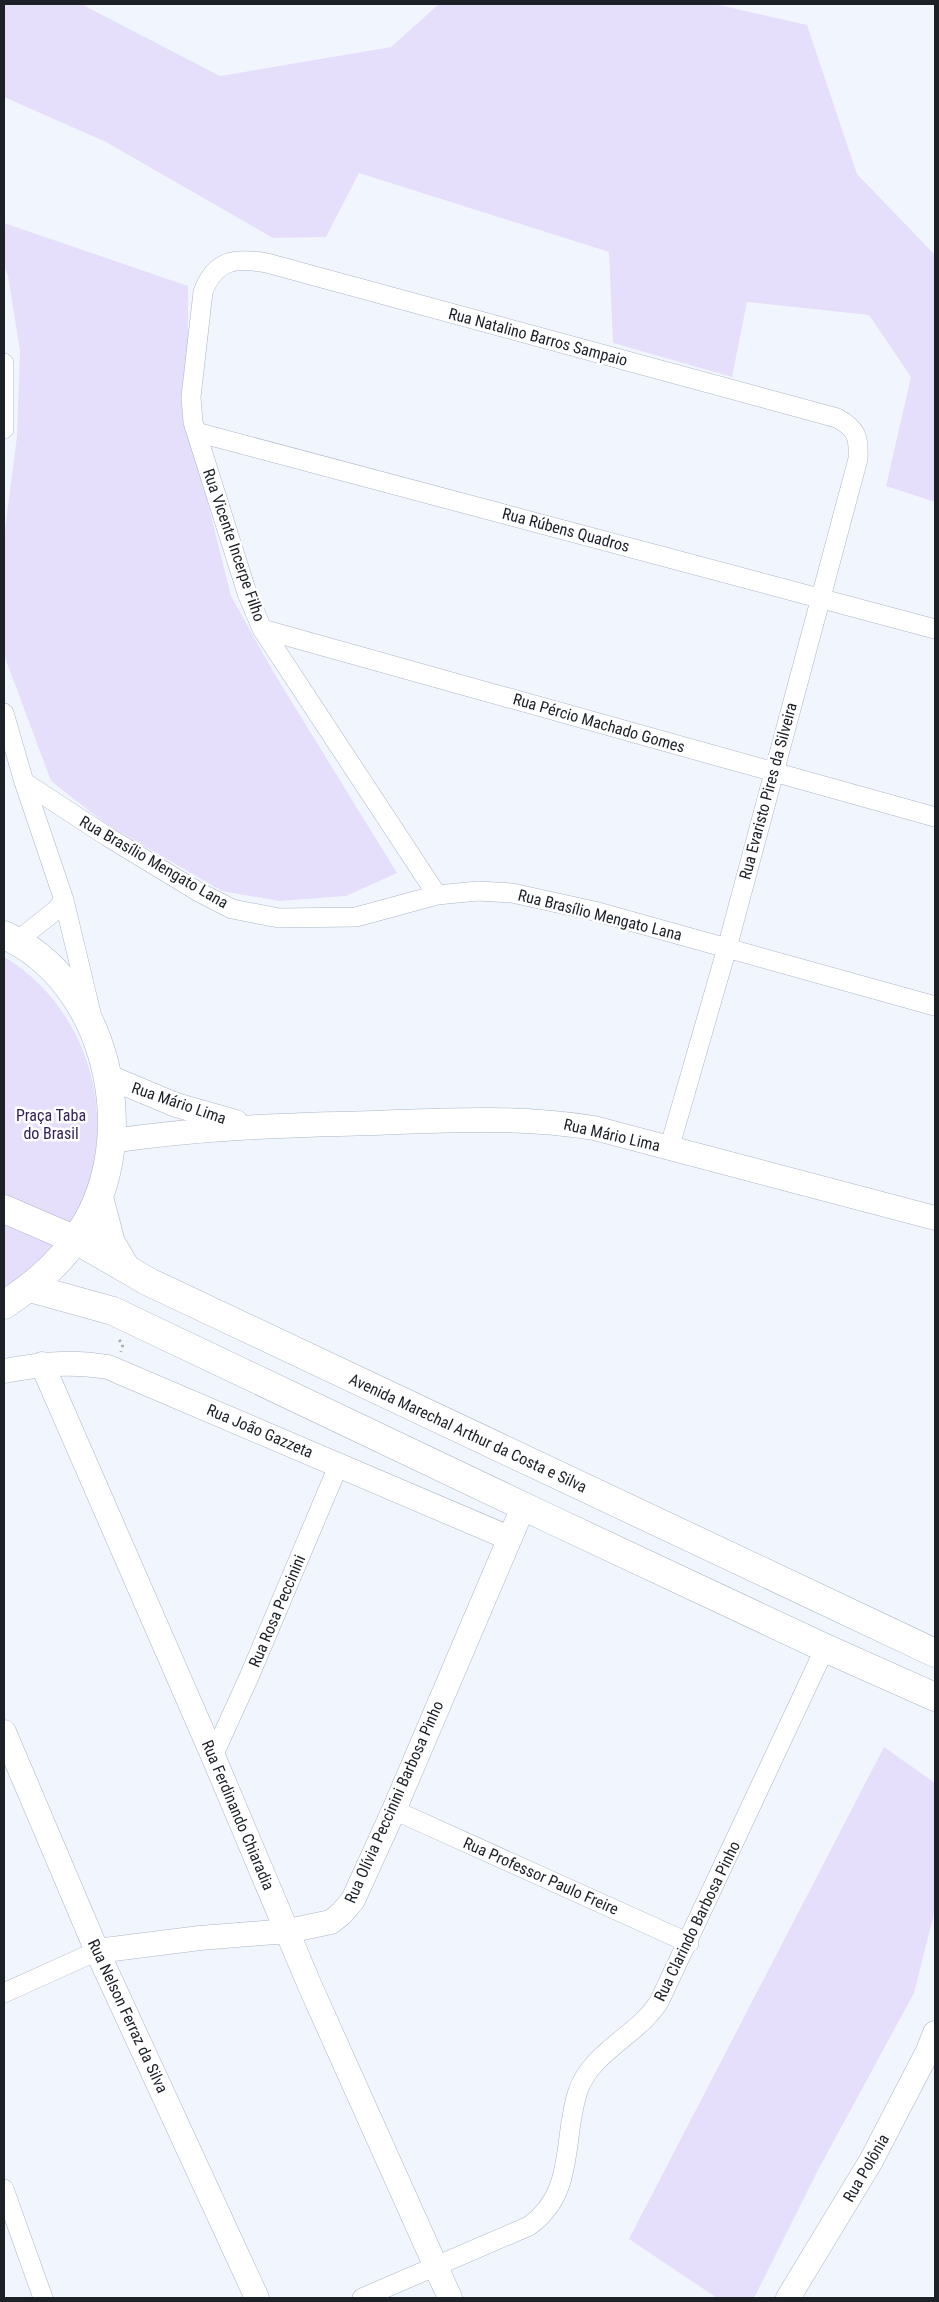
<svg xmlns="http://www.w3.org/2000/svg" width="939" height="2302" font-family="'Roboto Condensed',sans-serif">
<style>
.green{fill:#e5dffc}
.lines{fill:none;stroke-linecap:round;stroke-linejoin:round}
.minor-casing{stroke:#aab6c8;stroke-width:20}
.tertiary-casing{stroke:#aab6c8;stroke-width:25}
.primary-casing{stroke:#aab6c8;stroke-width:29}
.path{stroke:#abb0b8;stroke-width:3;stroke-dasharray:2.5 4;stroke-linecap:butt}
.minor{stroke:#fff;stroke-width:19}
.tertiary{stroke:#fff;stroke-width:24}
.primary{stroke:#fff;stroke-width:28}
.labels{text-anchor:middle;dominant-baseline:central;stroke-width:5;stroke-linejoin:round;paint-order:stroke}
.street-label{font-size:16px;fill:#1c2128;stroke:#fff}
.park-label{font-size:16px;fill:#34215b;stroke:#fff}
</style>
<rect width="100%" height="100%" fill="#f1f6fe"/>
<path class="green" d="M 4,4 L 81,4 L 220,76 L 391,47 L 439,4 L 715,4 L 807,25 L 857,174 L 935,255 L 935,502 L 886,486 L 911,377 L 869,315 L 747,302 L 732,377 L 613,343 L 609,252 L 359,173 L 326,237 L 273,238 L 106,142 L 4,97 Z
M 4,223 L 188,286 L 188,396 L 191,435 L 231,596 L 274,673 L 397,873 L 346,896 L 279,901 L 222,891 L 106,824 L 51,781 L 4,655 L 4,537 L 17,436 L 20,351 L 8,276 L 4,267 Z
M 4,957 C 87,1005 122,1120 79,1207 C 61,1243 36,1267 4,1291 Z
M 884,1747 L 935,1783 L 935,1910 L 914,1993 L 817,2172 L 754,2298 L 717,2298 L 629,2239 Z"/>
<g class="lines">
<g class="minor-casing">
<path id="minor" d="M 4,363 L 4,429
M 196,432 L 935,629
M 262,629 L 935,817
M 4,713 L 24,782 L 64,900 L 91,1013
M 24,782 L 108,837 L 197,891 L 232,909 L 279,918 L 356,917 L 437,895 L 478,891 L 512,893 L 594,911 L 935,1006
M 437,895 L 262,629 L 247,593 L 193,422 L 191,397 L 203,292 C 215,260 235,257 267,263 L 837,418 C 857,429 859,437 858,459 L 727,948 L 669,1149
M 17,941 L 56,910 L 64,900
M 213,1756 L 249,1677 L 339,1464
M 394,1810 L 689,1943
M 4,1993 L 97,1951
M 4,2189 L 43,2298
M 362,2298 L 529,2226 C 576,2193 562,2139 578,2091 C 589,2059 622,2042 645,2019 C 650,2014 655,2008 659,2002 L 825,1648"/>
</g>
<g class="tertiary-casing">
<path id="tertiary" d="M 109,1077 L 176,1105 L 236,1122
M 112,1141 C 199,1128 286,1125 374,1123 C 450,1120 518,1116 594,1128 L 935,1218
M 42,1364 L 213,1756 L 310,1986 L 450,2298
M 4,1371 C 42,1364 69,1361 108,1367 L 509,1538
M 4,1732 L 97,1951 L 257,2298
M 97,1951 L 200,1938 L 288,1931 L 331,1922 L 342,1913 L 353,1900 L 394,1810 L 524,1505
M 788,2298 L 871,2161 L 928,2051 L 935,2033"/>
</g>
<g class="primary-casing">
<path id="primary" d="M 4,935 C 105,980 140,1126 88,1220 C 67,1257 39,1282 4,1305
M 99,1197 L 111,1243 L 126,1268
M 4,1209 L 76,1240 L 149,1282 L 935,1653
M 30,1288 L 113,1311 L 548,1518 L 825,1648 L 935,1697"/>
</g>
<path class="path" d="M 119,1340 L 123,1344 L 121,1352"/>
<use href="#minor" class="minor"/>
<use href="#tertiary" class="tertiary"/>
<use href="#primary" class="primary"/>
</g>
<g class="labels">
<g class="street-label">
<text transform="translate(538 337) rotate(15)">Rua Natalino Barros Sampaio</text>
<text transform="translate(566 530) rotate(15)">Rua Rúbens Quadros</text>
<text transform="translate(234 545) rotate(71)">Rua Vicente Incerpe Filho</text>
<text transform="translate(599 723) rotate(16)">Rua Pércio Machado Gomes</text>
<text transform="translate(768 791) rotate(-75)">Rua Evaristo Pires da Silveira</text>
<text transform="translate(154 862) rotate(30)">Rua Brasílio Mengato Lana</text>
<text transform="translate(600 915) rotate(14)">Rua Brasílio Mengato Lana</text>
<text transform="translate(179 1103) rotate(19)">Rua Mário Lima</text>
<text transform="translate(612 1135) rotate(13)">Rua Mário Lima</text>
<text transform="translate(260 1431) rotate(23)">Rua João Gazzeta</text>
<text transform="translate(468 1433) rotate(25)">Avenida Marechal Arthur da Costa e Silva</text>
<text transform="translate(277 1611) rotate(-67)">Rua Rosa Peccinini</text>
<text transform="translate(394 1802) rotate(-66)">Rua Olívia Peccinini Barbosa Pinho</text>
<text transform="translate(238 1815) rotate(67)">Rua Ferdinando Chiaradia</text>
<text transform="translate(541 1876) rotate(24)">Rua Professor Paulo Freire</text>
<text transform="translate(697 1921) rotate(-64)">Rua Clarindo Barbosa Pinho</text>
<text transform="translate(128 2016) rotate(65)">Rua Nelson Ferraz da Silva</text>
<text transform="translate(866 2168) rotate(-60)">Rua Polônia</text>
</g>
<g class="park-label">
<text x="51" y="1115">Praça Taba<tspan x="51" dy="18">do Brasil</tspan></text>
</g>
</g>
<rect width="939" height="2302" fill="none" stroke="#1c2128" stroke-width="10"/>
</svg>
